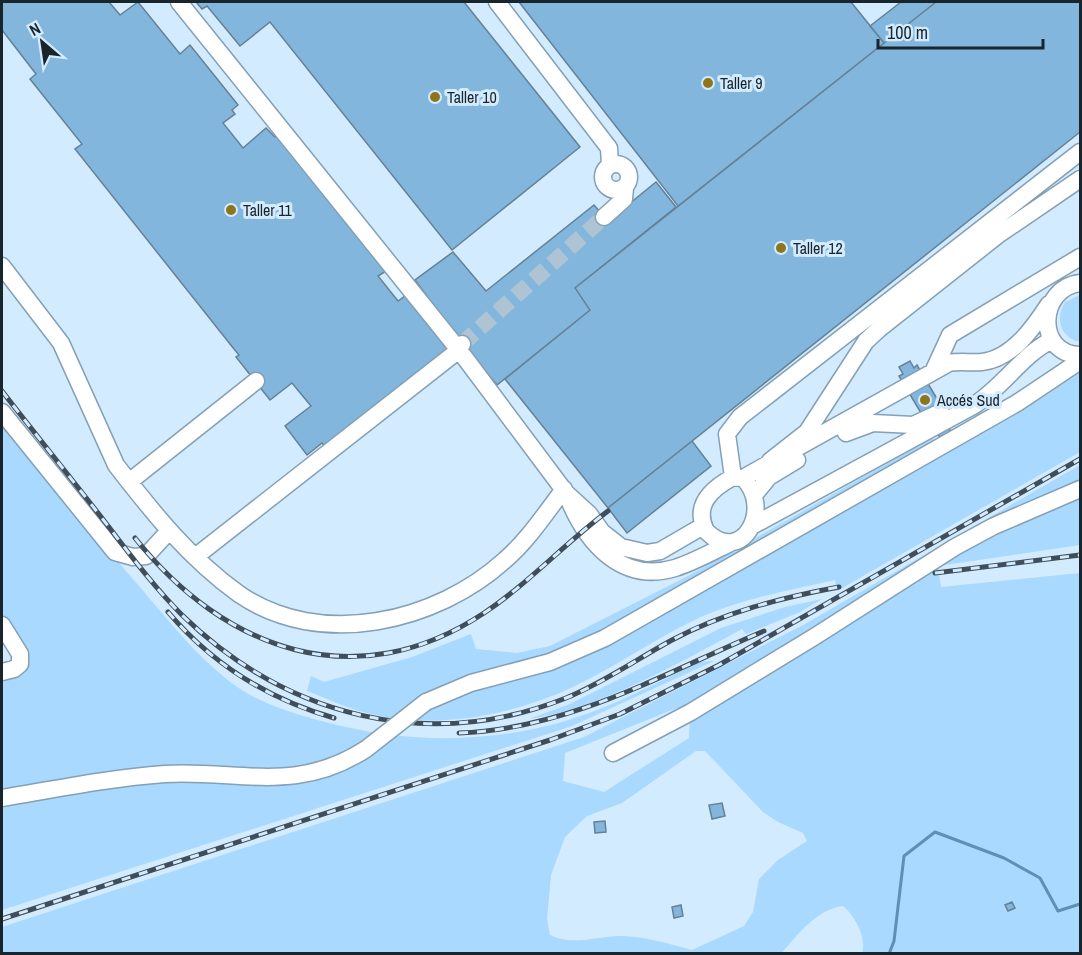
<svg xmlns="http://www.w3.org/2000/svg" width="1082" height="955" font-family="'Archivo Narrow',sans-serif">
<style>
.green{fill:#a9d9fe;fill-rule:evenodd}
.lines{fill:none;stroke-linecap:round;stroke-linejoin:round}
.stream{stroke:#5e90b4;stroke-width:3}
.building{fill:#83b6dc;stroke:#658197;stroke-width:1.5}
.minor-tunnel{stroke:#aec3d4;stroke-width:16;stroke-dasharray:16 8;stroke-linecap:butt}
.minor-casing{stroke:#83a0b6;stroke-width:19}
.minor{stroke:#fff;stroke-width:16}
.rail-casing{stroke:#404e59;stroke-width:5}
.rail{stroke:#d3ebfe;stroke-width:3;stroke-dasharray:9;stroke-linecap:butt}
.minor-bridge-casing{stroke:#83a0b6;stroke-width:19;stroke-linecap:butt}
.minor-bridge{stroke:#fff;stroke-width:16}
.poi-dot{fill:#8f751a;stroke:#d3ebfe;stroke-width:2}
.labels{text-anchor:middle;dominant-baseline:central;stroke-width:6;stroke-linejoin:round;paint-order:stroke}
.poi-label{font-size:16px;fill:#19252d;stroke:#d3ebfe;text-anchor:start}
</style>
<rect width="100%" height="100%" fill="#d3ebfe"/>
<path class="green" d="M 1080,295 L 1080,342 C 1060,338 1055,318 1065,302 Z
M 1080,367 L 1080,452 L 837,591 L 835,580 C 790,590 746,598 703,616 C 658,636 619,665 575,686 C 514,715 438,730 371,714 C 349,709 328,699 307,691 L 311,676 L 324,682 L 412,657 L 471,634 L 476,649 L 517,653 L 550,646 L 688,576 L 932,438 L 935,442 L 949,434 L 1039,378 Z
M 2,417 C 48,477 95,536 145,593 C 172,625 196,655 229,681 C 258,704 294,714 329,723 C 410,744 495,744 575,718 C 617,704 659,682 699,662 L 714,661 L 572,726 L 2,910 L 2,677 L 22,672 L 21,643 L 2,614 Z
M 1080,465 L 1080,545 L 938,566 L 941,587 L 1080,573 L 1080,953 L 862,953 C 867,938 855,916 843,906 C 817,909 797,935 781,954 L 2,954 L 2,927 L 584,737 L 805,624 ZM 677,708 L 690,712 L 689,738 L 604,792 L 563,781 L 565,753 ZM 696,751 L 705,751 L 763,812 L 778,822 L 803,833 L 807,841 L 778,860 L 759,879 L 753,912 L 744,926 L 692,950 C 671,944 645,937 624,936 C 598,935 574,947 550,935 L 547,919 L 551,875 L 565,837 L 587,816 L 622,803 Z
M 822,599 L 800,612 L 746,634 L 742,629 C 679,663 599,709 529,719 L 570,704 L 721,628 L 785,607 Z"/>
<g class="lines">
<path class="stream" d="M 889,954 L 894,941 L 904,856 L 935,832 L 1004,858 L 1040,878 L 1058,911 L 1080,904"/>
</g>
<path class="building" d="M 2,2 L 109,2 L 120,15 L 138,2 L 180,54 L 190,45 L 238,105 L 232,110 L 235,114 L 223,123 L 243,148 L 266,128 L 275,137 L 278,134 L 386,271 L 378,276 L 398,301 L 405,296 L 449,351 L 327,449 L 322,443 L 307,455 L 285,426 L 311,406 L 292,383 L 270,400 L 236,357 L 239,355 L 234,349 L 75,149 L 82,144 L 30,79 L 36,74 L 2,30 Z
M 196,2 L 464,2 L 580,147 L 452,250 L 270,22 L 240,46 L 207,6 L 202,9 Z
M 519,2 L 851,2 L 884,43 L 678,206 Z
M 901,2 L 936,2 L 884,43 L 870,26 Z
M 936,2 L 1080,2 L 1080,132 L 608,508 L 505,379 L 590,310 L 575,288 Z
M 656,182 L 676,207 L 575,288 L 590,310 L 497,385 L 462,344 L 415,280 L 453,252 L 486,291 L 594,205 L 608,221 Z
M 910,361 L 914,368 L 917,365 L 952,424 L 948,427 L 952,433 L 941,439 L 937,433 L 934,435 L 899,376 L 903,374 L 899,367 Z
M 692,441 L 711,466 L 627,533 L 608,508 Z
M 722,803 L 725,816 L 712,819 L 709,805 Z
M 605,821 L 606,832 L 595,833 L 594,822 Z
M 1012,902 L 1015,908 L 1008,911 L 1005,905 Z
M 681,905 L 683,916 L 674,918 L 672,907 Z"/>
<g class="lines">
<path class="minor-tunnel" d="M 462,344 L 604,217"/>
<g class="minor-casing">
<path id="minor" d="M 179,2 L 459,350 L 566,493 L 589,514 L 602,532 L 621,547 L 647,553 L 660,551 L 703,526
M 497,2 L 609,148 L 610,165
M603 177a13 13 0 1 1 26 0a13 13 0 1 1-26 0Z
M 604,217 L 624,199 L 625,188
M 2,266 L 61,343 L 116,465 C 153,513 190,559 239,594 C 320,650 437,622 505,560 C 528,540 545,514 564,489
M 1080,283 C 1038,288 1035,354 1080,355
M 933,372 L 950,335 L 1080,257
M 2,412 L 115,552 L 133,557 L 146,556 L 169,531
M 846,433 L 873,423 L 913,425 L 941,412
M 770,461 L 807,432 L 866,341 L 879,329 L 998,235 L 1080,179
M 733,477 L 727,434 L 740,417 L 1080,152
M 733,477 L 743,478 C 774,508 742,567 706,531 C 693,505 711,489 733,477 Z
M 743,478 L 949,363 C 960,361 971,363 982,362 C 1012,359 1034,327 1049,304
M 129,482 L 256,381
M 754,495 L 769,477 L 797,460
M 569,500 C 587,543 622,584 675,568 C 694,562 712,552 730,543
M 752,526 L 973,406 C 1003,387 1023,354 1052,340
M 195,557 L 459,350 L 462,344
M 2,625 L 20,654 L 20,664 L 14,669 L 2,672
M 426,702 L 471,683 L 550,662 L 605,638 L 1017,403 L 1080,361
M 613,753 L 691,712 L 814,637 L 955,547 L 994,526 L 1080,489
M 2,798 C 56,789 110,778 165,774 C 241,770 297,794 366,749"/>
</g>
<use href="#minor" class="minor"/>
<g class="rail-casing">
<path id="rail" d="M 2,391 C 36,435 71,478 105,522 C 129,553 153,586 182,615 C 287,717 428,753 566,698 C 603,683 637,659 672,640 C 725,612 780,598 839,587
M 135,538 C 225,651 356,698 484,613 C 529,583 565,543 608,511
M 935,573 L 1080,555
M 168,612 C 213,665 268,699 334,718
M 459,733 C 570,729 664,673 764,631
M 2,919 L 550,740 L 620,714 L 719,665 L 1080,459"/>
</g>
<use href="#rail" class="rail"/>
<g class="minor-bridge-casing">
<path id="minor-bridge" d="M 366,749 L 426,702"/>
</g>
<use href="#minor-bridge" class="minor-bridge"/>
</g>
<g class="poi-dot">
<circle cx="708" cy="83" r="6"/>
<circle cx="435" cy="97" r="6"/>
<circle cx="231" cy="210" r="6"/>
<circle cx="781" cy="248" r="6"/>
<circle cx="925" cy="400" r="6"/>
</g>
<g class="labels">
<g class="poi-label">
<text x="720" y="83">Taller 9</text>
<text x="447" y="97">Taller 10</text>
<text x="243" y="210">Taller 11</text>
<text x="793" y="248">Taller 12</text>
<text x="937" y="400">Accés Sud</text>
</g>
</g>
<rect width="1082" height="955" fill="none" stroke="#19252d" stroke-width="6"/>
<g transform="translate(42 42) rotate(331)" stroke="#d3ebfe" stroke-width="4.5" paint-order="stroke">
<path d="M0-4.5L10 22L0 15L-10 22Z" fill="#19252d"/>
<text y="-9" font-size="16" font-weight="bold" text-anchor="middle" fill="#19252d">N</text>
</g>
<path d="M878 39v9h165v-9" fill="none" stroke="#19252d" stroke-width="3"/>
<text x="887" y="39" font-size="18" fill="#19252d" stroke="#d3ebfe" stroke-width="4.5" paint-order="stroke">100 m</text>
</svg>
